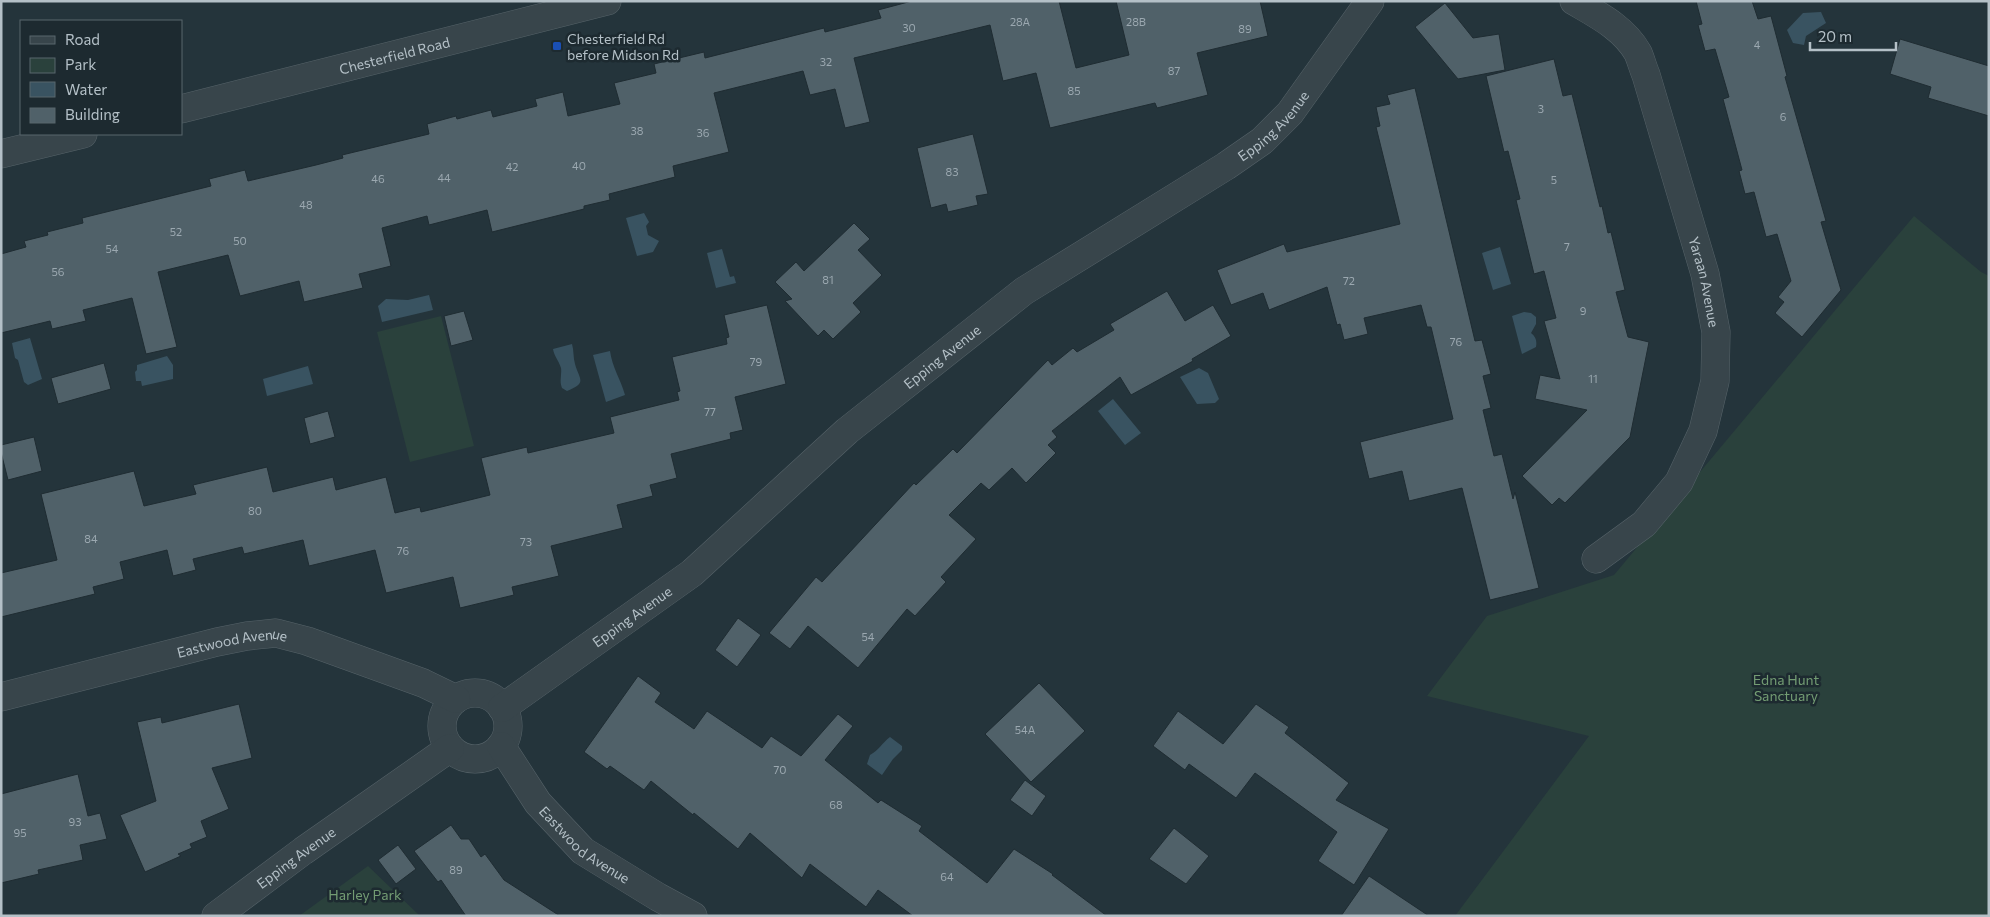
<svg xmlns="http://www.w3.org/2000/svg" width="1990" height="917" font-family="Commissioner,sans-serif">
<style>
.green{fill:#2a413c}
.water{fill:#395361}
.building{fill:#506169;stroke:#1f2c32}
.lines{fill:none;stroke-linecap:round;stroke-linejoin:round}
.minor-casing{stroke:#566369;stroke-width:29}
.minor{stroke:#38454b;stroke-width:28}
.transit-dot{fill:#1a4fb4;stroke:#1d2a30;stroke-width:2}
.labels{text-anchor:middle;dominant-baseline:central;stroke-width:5;stroke-linejoin:round;paint-order:stroke}
.number-label{font-size:11px;fill:#9ba8b0}
.poi-label{font-size:14px;fill:#b4c0c7;stroke:#1d2a30;text-anchor:start}
.street-label{font-size:14px;fill:#b4c0c7;stroke:#1d2a30}
.park-label{font-size:14px;fill:#739c73;stroke:#1d2a30}
</style>
<rect width="100%" height="100%" fill="#24343b"/>
<path class="green" d="M 1914,216 L 1981,272 L 1989,276 L 1989,916 L 1455,916 L 1589,736 L 1427,696 L 1487,616 L 1614,575 Z
M 441,316 L 474,446 L 410,462 L 377,332 Z
M 368,866 L 420,916 L 299,916 Z"/>
<path class="water" d="M 1821,12 L 1826,23 L 1806,36 L 1804,45 L 1793,43 L 1787,30 L 1803,13 Z
M 644,213 L 649,222 L 646,226 L 648,235 L 659,241 L 653,252 L 637,256 L 626,218 Z
M 1500,247 L 1511,284 L 1493,290 L 1482,253 Z
M 722,249 L 730,277 L 734,276 L 736,283 L 716,288 L 707,253 Z
M 429,295 L 433,310 L 382,322 L 378,306 L 386,299 L 408,300 Z
M 1524,312 L 1531,313 L 1536,317 L 1536,324 L 1531,333 C 1536,337 1537,341 1536,347 L 1522,354 L 1512,316 Z
M 30,338 L 42,379 L 28,385 L 24,382 L 18,360 L 15,358 L 12,343 Z
M 572,344 C 574,351 573,357 575,364 C 579,379 588,383 567,391 L 562,388 C 559,381 562,375 561,368 C 559,361 554,356 553,349 Z
M 610,351 C 612,367 621,380 625,395 L 606,402 L 593,355 Z
M 167,356 L 173,365 L 173,379 L 142,386 L 141,381 L 136,381 L 135,372 L 137,370 L 137,365 Z
M 308,366 L 313,384 L 267,396 L 263,379 Z
M 1199,368 L 1208,373 L 1219,399 L 1215,403 L 1197,404 L 1180,377 Z
M 1113,399 L 1141,433 L 1125,445 L 1098,411 Z
M 890,737 L 902,746 L 902,750 L 893,759 L 882,775 L 867,764 L 870,755 C 879,750 882,743 890,737 Z"/>
<path class="building" d="M 912,1 L 1059,1 L 1076,68 L 1129,55 L 1116,1 L 1260,1 L 1268,36 L 1197,53 L 1208,95 L 1157,108 L 1155,103 L 1050,128 L 1036,73 L 1003,81 L 990,25 L 854,58 L 870,122 L 845,128 L 835,89 L 810,95 L 803,71 L 714,93 L 729,152 L 673,166 L 675,177 L 609,194 L 610,200 L 584,206 L 584,209 L 492,232 L 487,210 L 429,225 L 427,216 L 382,228 L 391,266 L 359,274 L 363,288 L 304,302 L 299,281 L 240,296 L 228,255 L 158,272 L 177,347 L 146,354 L 132,298 L 83,310 L 86,321 L 52,329 L 50,321 L 1,333 L 1,254 L 26,247 L 24,241 L 48,235 L 47,232 L 83,223 L 82,218 L 211,186 L 209,179 L 245,170 L 248,181 L 316,165 L 343,158 L 342,155 L 429,134 L 427,124 L 456,116 L 457,119 L 491,110 L 493,117 L 537,106 L 535,99 L 563,92 L 568,116 L 620,104 L 614,83 L 656,73 L 654,64 L 704,52 L 705,58 L 824,28 L 825,32 L 881,18 L 878,10 Z
M 1696,1 L 1752,1 L 1758,19 L 1771,16 L 1787,76 L 1785,77 L 1826,221 L 1821,222 L 1841,290 L 1802,337 L 1775,313 L 1784,302 L 1778,297 L 1791,281 L 1777,234 L 1766,237 L 1754,192 L 1745,194 L 1739,171 L 1742,170 L 1723,99 L 1729,97 L 1715,49 L 1705,51 L 1698,25 L 1702,24 Z
M 1445,3 L 1473,38 L 1499,34 L 1505,70 L 1458,79 L 1415,27 Z
M 1900,39 L 1989,66 L 1989,116 L 1928,98 L 1931,87 L 1890,74 Z
M 1554,59 L 1563,96 L 1572,94 L 1600,207 L 1602,206 L 1608,233 L 1611,232 L 1625,290 L 1616,292 L 1628,337 L 1649,342 L 1630,437 L 1565,503 L 1559,498 L 1552,505 L 1522,476 L 1587,410 L 1535,399 L 1540,375 L 1560,379 L 1544,321 L 1556,318 L 1544,271 L 1534,274 L 1516,200 L 1520,199 L 1508,151 L 1504,152 L 1486,76 Z
M 1415,88 L 1475,341 L 1482,340 L 1491,374 L 1483,376 L 1491,408 L 1483,410 L 1494,456 L 1502,454 L 1513,499 L 1515,492 L 1539,588 L 1490,600 L 1462,488 L 1409,501 L 1402,471 L 1369,479 L 1360,442 L 1453,419 L 1431,327 L 1427,327 L 1421,305 L 1364,318 L 1368,334 L 1344,340 L 1340,324 L 1337,325 L 1327,287 L 1269,310 L 1263,293 L 1231,305 L 1217,270 L 1284,244 L 1287,252 L 1400,224 L 1376,127 L 1380,126 L 1376,107 L 1390,104 L 1387,95 Z
M 973,134 L 988,194 L 976,196 L 978,205 L 948,212 L 946,204 L 931,208 L 917,148 Z
M 854,223 L 870,239 L 858,250 L 882,275 L 853,303 L 861,312 L 833,339 L 824,330 L 818,336 L 785,301 L 792,299 L 775,282 L 796,262 L 804,271 Z
M 1167,291 L 1185,321 L 1213,305 L 1231,336 L 1192,359 L 1193,361 L 1131,395 L 1120,377 L 1052,431 L 1057,437 L 1048,445 L 1056,453 L 1026,483 L 1012,468 L 989,490 L 981,483 L 949,515 L 976,539 L 941,577 L 946,582 L 915,616 L 907,609 L 858,668 L 808,626 L 790,649 L 769,633 L 816,577 L 822,582 L 914,483 L 916,485 L 953,449 L 957,453 L 1048,360 L 1052,365 L 1073,348 L 1077,352 L 1114,330 L 1110,324 Z
M 767,305 L 786,384 L 735,397 L 743,430 L 730,433 L 731,439 L 671,454 L 677,478 L 650,485 L 653,496 L 617,505 L 623,528 L 551,546 L 559,576 L 512,587 L 514,595 L 460,608 L 453,577 L 386,593 L 375,550 L 309,566 L 303,540 L 244,554 L 242,547 L 193,559 L 196,570 L 173,576 L 167,550 L 120,562 L 124,579 L 93,587 L 95,594 L 1,617 L 1,573 L 57,560 L 41,494 L 134,471 L 144,506 L 196,494 L 193,485 L 267,467 L 273,492 L 333,477 L 336,490 L 386,477 L 395,513 L 420,507 L 421,512 L 490,495 L 481,458 L 527,447 L 528,453 L 614,433 L 610,417 L 679,400 L 677,392 L 680,391 L 672,357 L 727,344 L 726,338 L 729,337 L 724,315 Z
M 464,311 L 473,340 L 451,346 L 444,316 Z
M 104,363 L 111,389 L 58,404 L 51,378 Z
M 328,411 L 335,437 L 310,444 L 304,418 Z
M 34,437 L 42,471 L 8,480 L 1,452 L 1,445 Z
M 738,618 L 761,635 L 737,667 L 715,650 Z
M 638,676 L 661,693 L 655,702 L 694,729 L 707,711 L 762,748 L 771,736 L 801,756 L 838,714 L 853,726 L 825,760 L 878,803 L 881,800 L 922,826 L 919,831 L 987,883 L 1014,849 L 1053,874 L 1052,875 L 1107,916 L 913,916 L 878,890 L 866,907 L 810,864 L 802,878 L 750,833 L 738,849 L 694,813 L 693,815 L 651,781 L 644,790 L 610,766 L 607,769 L 584,752 Z
M 1039,683 L 1085,731 L 1031,782 L 985,734 Z
M 239,704 L 252,758 L 212,768 L 229,809 L 201,821 L 207,837 L 190,844 L 192,848 L 178,854 L 181,856 L 145,872 L 120,815 L 156,801 L 137,722 L 161,717 L 162,723 Z
M 1256,704 L 1289,727 L 1285,733 L 1349,783 L 1336,800 L 1389,829 L 1354,885 L 1318,861 L 1337,832 L 1255,773 L 1236,798 L 1189,764 L 1185,770 L 1153,746 L 1178,711 L 1223,744 Z
M 78,774 L 88,816 L 100,813 L 107,839 L 80,845 L 83,860 L 38,870 L 39,874 L 1,883 L 1,794 Z
M 1025,780 L 1046,796 L 1032,816 L 1010,800 Z
M 451,825 L 461,839 L 469,839 L 481,857 L 485,854 L 504,880 L 560,916 L 466,916 L 441,880 L 438,882 L 414,851 Z
M 1174,828 L 1209,856 L 1186,884 L 1149,859 Z
M 398,845 L 416,869 L 396,884 L 378,860 Z
M 1369,876 L 1429,916 L 1341,916 Z"/>
<g class="lines">
<g class="minor-casing">
<g id="minor">
<path id="s1" d="M 1574,1 C 1598,15 1624,28 1638,53 C 1641,60 1643,68 1646,75 L 1705,274 L 1716,332 L 1715,381 L 1703,431 L 1679,482 L 1644,524 L 1596,559"/>
<path id="s2" d="M 181,109 L 607,1"/>
<path d="M 1,154 L 83,134"/>
<circle cx="475" cy="726" r="33"/>
<path id="s3" d="M 1,697 L 217,642 L 247,636 L 276,633 L 307,641 L 423,683 L 456,699"/>
<path id="s4" d="M 502,708 L 692,573 L 847,431 L 1024,291 L 1226,166 L 1262,141 L 1290,113 L 1370,1"/>
<path id="s5" d="M 501,746 L 538,803 L 583,851 L 658,897 L 693,916"/>
<path id="s6" d="M 216,916 L 303,851 L 450,748"/>
</g>
</g>
<use href="#minor" class="minor"/>
</g>
<rect class="transit-dot" x="552" y="41" width="10" height="10" rx="2.5"/>
<g class="labels">
<g class="number-label">
<text x="1020" y="21">28A</text>
<text x="1136" y="21">28B</text>
<text x="909" y="27">30</text>
<text x="1245" y="28">89</text>
<text x="1757" y="44">4</text>
<text x="826" y="61">32</text>
<text x="1174" y="70">87</text>
<text x="1074" y="90">85</text>
<text x="1541" y="108">3</text>
<text x="1783" y="116">6</text>
<text x="637" y="130">38</text>
<text x="703" y="132">36</text>
<text x="579" y="165">40</text>
<text x="512" y="166">42</text>
<text x="952" y="171">83</text>
<text x="444" y="177">44</text>
<text x="378" y="178">46</text>
<text x="1554" y="179">5</text>
<text x="306" y="204">48</text>
<text x="176" y="231">52</text>
<text x="240" y="240">50</text>
<text x="1567" y="246">7</text>
<text x="112" y="248">54</text>
<text x="58" y="271">56</text>
<text x="828" y="279">81</text>
<text x="1349" y="280">72</text>
<text x="1583" y="310">9</text>
<text x="1456" y="341">76</text>
<text x="756" y="361">79</text>
<text x="1593" y="378">11</text>
<text x="710" y="411">77</text>
<text x="255" y="510">80</text>
<text x="91" y="538">84</text>
<text x="526" y="541">73</text>
<text x="403" y="550">76</text>
<text x="868" y="636">54</text>
<text x="1025" y="729">54A</text>
<text x="780" y="769">70</text>
<text x="836" y="804">68</text>
<text x="75" y="821">93</text>
<text x="20" y="832">95</text>
<text x="456" y="869">89</text>
<text x="947" y="876">64</text>
</g>
<g class="poi-label">
<text x="567" y="38">Chesterfield Rd<tspan x="567" dy="16">before Midson Rd</tspan></text>
</g>
<g class="street-label">
<text stroke="none"><textPath href="#s2" startOffset="220">Chesterfield Road</textPath></text>
<text stroke="none"><textPath href="#s4" startOffset="969">Epping Avenue</textPath></text>
<text stroke="none"><textPath href="#s1" startOffset="322">Yaraan Avenue</textPath></text>
<text stroke="none"><textPath href="#s4" startOffset="564">Epping Avenue</textPath></text>
<text stroke="none"><textPath href="#s4" startOffset="159">Epping Avenue</textPath></text>
<text stroke="none"><textPath href="#s3" startOffset="238">Eastwood Avenue</textPath></text>
<text stroke="none"><textPath href="#s5" startOffset="131">Eastwood Avenue</textPath></text>
<text stroke="none"><textPath href="#s6" startOffset="99">Epping Avenue</textPath></text>
</g>
<g class="park-label">
<text x="1786" y="679">Edna Hunt<tspan x="1786" dy="16">Sanctuary</tspan></text>
<text x="365" y="894">Harley Park</text>
</g>
</g>
<rect width="1990" height="917" fill="none" stroke="#b4c0c7" stroke-width="5"/>
<rect x="20" y="20" width="162" height="115" fill="#1d2a30" stroke="#59666c"/>
<rect x="30" y="36" width="25" height="8" fill="#38454b" stroke="#59666c"/>
<text x="65" y="45" font-size="15" fill="#b4c0c7">Road</text>
<rect x="30" y="58" width="25" height="15" fill="#2a413c" stroke="#59666c"/>
<text x="65" y="70" font-size="15" fill="#b4c0c7">Park</text>
<rect x="30" y="82" width="25" height="15" fill="#395361" stroke="#59666c"/>
<text x="65" y="95" font-size="15" fill="#b4c0c7">Water</text>
<rect x="30" y="108" width="25" height="15" fill="#506169" stroke="#59666c"/>
<text x="65" y="120" font-size="15" fill="#b4c0c7">Building</text>
<path d="M1810 42v8h86v-8" fill="none" stroke="#b4c0c7" stroke-width="2.5"/>
<text x="1818" y="42" font-size="15" fill="#b4c0c7" stroke="#1d2a30" stroke-width="4" paint-order="stroke">20 m</text>
</svg>
